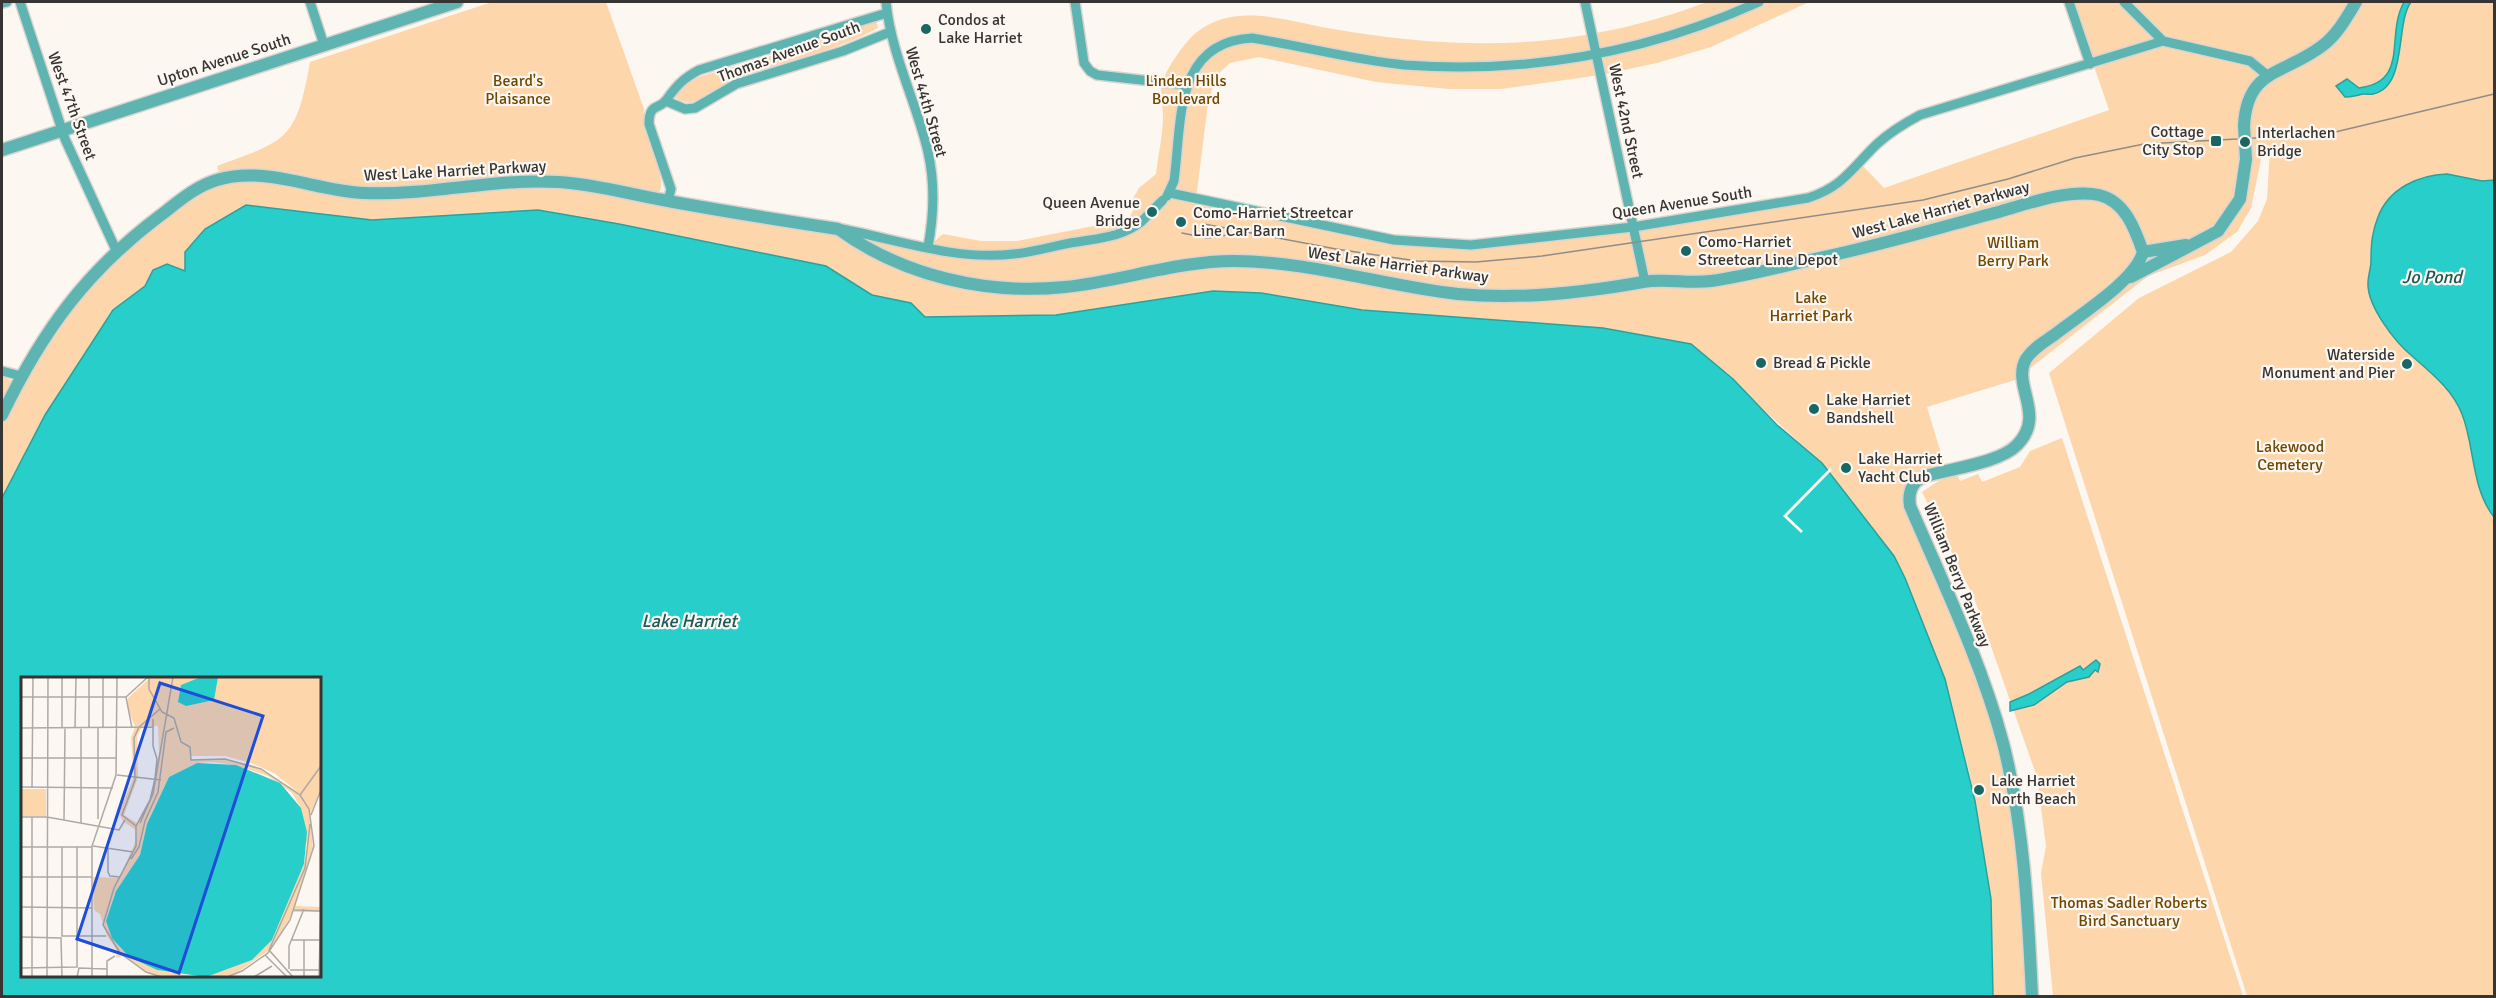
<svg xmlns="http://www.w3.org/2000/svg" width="2496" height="998" font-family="Signika,sans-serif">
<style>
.green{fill:#fdd6ab}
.water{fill:#28cec9;stroke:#2ca09c;stroke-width:1.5;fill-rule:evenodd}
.pier{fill:#fcf7f1}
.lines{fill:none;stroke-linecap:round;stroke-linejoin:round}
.minor-casing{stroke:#d9d4cf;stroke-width:12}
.tertiary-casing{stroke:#d9d4cf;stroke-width:15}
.minor{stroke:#5eb4b0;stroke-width:9}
.tertiary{stroke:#5eb4b0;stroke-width:12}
.tram{stroke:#908d89;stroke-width:1.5}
.minor-bridge-casing{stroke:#d9d4cf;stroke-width:12;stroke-linecap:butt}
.tertiary-bridge-casing{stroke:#d9d4cf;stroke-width:15;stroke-linecap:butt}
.minor-bridge{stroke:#5eb4b0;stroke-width:9}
.tertiary-bridge{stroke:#5eb4b0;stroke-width:12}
.poi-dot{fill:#196663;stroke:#fcf7f1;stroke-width:2}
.labels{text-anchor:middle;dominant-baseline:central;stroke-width:4.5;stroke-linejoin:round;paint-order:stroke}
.poi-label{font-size:16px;fill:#373533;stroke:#fcf7f1;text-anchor:start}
.street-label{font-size:16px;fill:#373533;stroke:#fcf7f1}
.park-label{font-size:16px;fill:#714600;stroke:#fcf7f1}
.water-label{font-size:18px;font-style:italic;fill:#1a5957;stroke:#fcf7f1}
.inset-road{fill:none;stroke:#ada9a5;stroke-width:1.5}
.view{fill:#1d4ed8;fill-opacity:0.15;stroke:#1d4ed8;stroke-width:3}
.inset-edge{fill:none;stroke:#373533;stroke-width:3}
</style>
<rect width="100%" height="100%" fill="#fcf7f1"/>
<path class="green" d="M 492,2 L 606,2 L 644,109 C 641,130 672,183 657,194 L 588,182 L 382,190 L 252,169 L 219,172 L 217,166 C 288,140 296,140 310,62 Z
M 1707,2 L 1809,2 L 1711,47 L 1657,63 L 1600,75 L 1501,89 L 1449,89 L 1376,82 L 1259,57 L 1230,63 L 1216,76 L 1208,103 L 1196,199 L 1357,232 L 1471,245 L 1808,199 L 1860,163 L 1884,188 L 2109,110 L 2072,2 L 2494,2 L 2494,996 L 2247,996 L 2049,373 L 2139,298 L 2231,252 L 2258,221 L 2267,199 L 2270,149 L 2263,150 L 2251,208 L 2237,232 L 2205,255 L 2148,276 L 2015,380 L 1927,407 L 1946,470 L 1910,491 L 1964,630 L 2014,793 L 2032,996 L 1993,996 L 1991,899 L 1970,776 L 1945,679 L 1905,578 L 1894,556 L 1822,463 L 1691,344 L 1603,328 L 1362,310 L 1261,293 L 1213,291 L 1056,315 L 925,317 L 911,303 L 872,295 L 826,266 L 619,224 L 538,210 L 372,220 L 246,205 L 205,229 L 185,252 L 185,271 L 167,264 L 153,270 L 145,286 L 113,310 L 2,498 L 2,376 L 21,386 L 69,312 L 117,254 L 203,190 L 236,176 L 333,190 L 536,182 L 928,247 L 943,234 L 981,241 L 1017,241 L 1129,219 L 1134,208 L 1131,202 L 1139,188 L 1156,174 C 1158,155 1163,135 1163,115 C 1163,105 1159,94 1162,84 C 1165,70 1186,40 1197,32 C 1237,1 1289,22 1333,29 C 1467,52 1579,50 1707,2 Z
M 876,20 L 878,28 C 833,53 781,61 734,80 C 716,87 696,112 676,98 L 678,91 L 695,78 L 805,46 Z
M 2062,438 L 2243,996 L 2053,996 L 2041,873 L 2046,846 L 2037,777 L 1974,598 L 1922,492 L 1940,480 L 1957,474 L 1960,481 L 1978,474 L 1982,482 L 2020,467 L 2030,451 Z"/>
<path class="water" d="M 2404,2 L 2411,2 C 2395,23 2408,87 2373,94 C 2369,95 2363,93 2359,95 C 2353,96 2352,97 2345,97 L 2336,86 L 2347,79 L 2359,88 C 2410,82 2385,36 2404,2 Z
M 2447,174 L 2482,181 L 2494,180 L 2494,517 C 2471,488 2475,447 2462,414 C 2452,389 2431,373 2412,356 C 2395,342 2367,306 2368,283 C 2368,276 2371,268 2371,261 C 2371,244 2372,232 2378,217 C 2389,188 2419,175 2447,174 Z
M 246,205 L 372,220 L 538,210 L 619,224 L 826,266 L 872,295 L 911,303 L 925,317 L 1056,315 L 1213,291 L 1261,293 L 1362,310 L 1603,328 L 1691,344 L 1733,379 L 1777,425 L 1822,463 L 1894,556 L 1905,578 L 1945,679 L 1975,801 L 1991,899 L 1993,996 L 2,996 L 2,498 L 45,415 L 113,310 L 145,286 L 153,270 L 167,264 L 185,271 L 185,252 L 205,229 ZM 22,678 L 320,678 L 320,976 L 22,976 Z
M 2096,660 L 2100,664 L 2098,672 L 2095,670 L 2089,677 L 2067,682 L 2034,705 L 2010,711 L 2010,702 L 2029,694 L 2080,666 L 2083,670 Z"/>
<path class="pier" d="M 1830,468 L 1832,470 L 1787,516 L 1803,531 L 1801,533 L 1783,516 Z"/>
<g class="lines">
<g class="minor-casing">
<path id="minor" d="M 20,2 L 65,139 L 116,250
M 310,2 L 324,45
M 886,2 C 891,54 916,101 928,152 C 935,183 934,215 928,247
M 1075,2 L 1084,63 L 1090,71 L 1097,75 L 1186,85
M 1585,2 L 1645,282
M 2069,2 L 2090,64
M 2124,2 L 2163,41 L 2250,61 L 2267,75
M 2,3 L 7,2
M 666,101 L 685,109 L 695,108 L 736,84 L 843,51 L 890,32
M 1170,193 L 1394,240 L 1471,245 L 1633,227 L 1808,198 C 1843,187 1852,168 1877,144 C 1890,132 1905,123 1920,115 L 2163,41
M 1167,196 L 1174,181 C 1182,121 1174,42 1252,38 C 1303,46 1353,60 1405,65 C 1528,74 1648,52 1759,2
M 668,201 L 671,189 L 649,124 C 649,102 659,111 667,99 C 677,85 684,78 699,70 L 887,13
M 842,229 C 898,240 957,261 1014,254 C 1035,252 1056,245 1077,242 C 1100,238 1122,237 1141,222
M 2,371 L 21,376"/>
</g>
<g class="tertiary-casing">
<path id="tertiary" d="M 2244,126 C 2247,68 2284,75 2322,46 C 2337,35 2347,17 2356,2
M 2,150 L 457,2
M 2143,252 L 2186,245
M 2131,277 L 2218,231 L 2240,199 L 2246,159
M 2,415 C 42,332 86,271 161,215 C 178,202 196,186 217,180 C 264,165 316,191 364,193 C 429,196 494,178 559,182 C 594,184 629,194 663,200 C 721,211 779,220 838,229 C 903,276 986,295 1065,287 C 1122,281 1177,261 1234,261 C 1310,261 1384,286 1458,294 C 1520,300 1582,293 1643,282 C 1665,278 1688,284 1711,281 C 1747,276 1783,266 1819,258 C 1877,246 1934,229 1991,214 C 2021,206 2068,188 2099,195 C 2125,201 2135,229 2143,252
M 2032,996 C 2028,912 2024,825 2003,743 C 1981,661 1943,583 1910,506 C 1908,493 1911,483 1923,477 C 1948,469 2000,463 2017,445 C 2047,415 2011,385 2026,359 C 2033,348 2044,342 2054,335 C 2078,316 2135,281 2143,252"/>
</g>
<use href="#minor" class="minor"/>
<use href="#tertiary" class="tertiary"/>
<path class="tram" d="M 1204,224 L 1336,249 L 1417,261 L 1476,262 L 1542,256 L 1923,200 L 2008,179 L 2075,158 L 2144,144 L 2327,134 L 2494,94
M 1182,233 L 1207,238 L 1227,235"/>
<g class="minor-bridge-casing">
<path id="minor-bridge" d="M 1141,222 L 1163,200"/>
</g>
<g class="tertiary-bridge-casing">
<path id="tertiary-bridge" d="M 2244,126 L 2246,159"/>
</g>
<use href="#minor-bridge" class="minor-bridge"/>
<use href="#tertiary-bridge" class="tertiary-bridge"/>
</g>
<g class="poi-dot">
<circle cx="926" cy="29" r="6"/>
<rect x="2210" y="135" width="12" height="12" rx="3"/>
<circle cx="2245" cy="142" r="6"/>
<circle cx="1152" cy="212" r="6"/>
<circle cx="1181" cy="222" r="6"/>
<circle cx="1686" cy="251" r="6"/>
<circle cx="1761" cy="363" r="6"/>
<circle cx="2407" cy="364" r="6"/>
<circle cx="1814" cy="409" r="6"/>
<circle cx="1846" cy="468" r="6"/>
<circle cx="1979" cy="790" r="6"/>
</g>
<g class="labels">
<g class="poi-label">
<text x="938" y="20">Condos at<tspan x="938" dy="18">Lake Harriet</tspan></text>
<text x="2204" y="132" text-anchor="end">Cottage<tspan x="2204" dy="18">City Stop</tspan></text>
<text x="2257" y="133">Interlachen<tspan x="2257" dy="18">Bridge</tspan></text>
<text x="1140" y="203" text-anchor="end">Queen Avenue<tspan x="1140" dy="18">Bridge</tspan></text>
<text x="1193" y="213">Como-Harriet Streetcar<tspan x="1193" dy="18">Line Car Barn</tspan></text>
<text x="1698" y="242">Como-Harriet<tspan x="1698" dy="18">Streetcar Line Depot</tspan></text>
<text x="2395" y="355" text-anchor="end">Waterside<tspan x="2395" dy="18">Monument and Pier</tspan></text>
<text x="1773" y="363">Bread &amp; Pickle</text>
<text x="1826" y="400">Lake Harriet<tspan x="1826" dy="18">Bandshell</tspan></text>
<text x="1858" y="459">Lake Harriet<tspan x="1858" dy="18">Yacht Club</tspan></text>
<text x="1991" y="781">Lake Harriet<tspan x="1991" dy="18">North Beach</tspan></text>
</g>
<g class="street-label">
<text transform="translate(789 52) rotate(-20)">Thomas Avenue South</text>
<text transform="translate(224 60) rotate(-18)">Upton Avenue South</text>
<text transform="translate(926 102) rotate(74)">West 44th Street</text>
<text transform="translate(72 106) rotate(70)">West 47th Street</text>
<text transform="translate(1626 121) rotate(78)">West 42nd Street</text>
<text transform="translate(455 171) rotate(-3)">West Lake Harriet Parkway</text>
<text transform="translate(1682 203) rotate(-9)">Queen Avenue South</text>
<text transform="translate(1941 210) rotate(-15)">West Lake Harriet Parkway</text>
<text transform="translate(1398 265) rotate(8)">West Lake Harriet Parkway</text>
<text transform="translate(1957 575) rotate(68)">William Berry Parkway</text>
</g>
<g class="park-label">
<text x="518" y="81">Beard's<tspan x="518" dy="18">Plaisance</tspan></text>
<text x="1186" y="81">Linden Hills<tspan x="1186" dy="18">Boulevard</tspan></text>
<text x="2013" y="243">William<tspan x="2013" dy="18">Berry Park</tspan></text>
<text x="1811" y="298">Lake<tspan x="1811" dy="18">Harriet Park</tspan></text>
<text x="2290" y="447">Lakewood<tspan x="2290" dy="18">Cemetery</tspan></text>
<text x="2129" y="903">Thomas Sadler Roberts<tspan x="2129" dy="18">Bird Sanctuary</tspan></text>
</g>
<g class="water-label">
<text x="2432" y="277">Jo Pond</text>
<text x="689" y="621">Lake Harriet</text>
</g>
</g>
<g transform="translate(21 677)">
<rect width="300" height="300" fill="#fcf7f1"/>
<path d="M 130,0 L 300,0 L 300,112 L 289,137 L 292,172 L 274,229 L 300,230 L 300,235 L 272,235 L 252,270 L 213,298 L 185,300 L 231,283 L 251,263 L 283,187 L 286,169 L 280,131 L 271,116 L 247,99 L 215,88 L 190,85 L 176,86 L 148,100 L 126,147 L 119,178 L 95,214 L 85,244 L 100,272 L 108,280 L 136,293 L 175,300 L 143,300 L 125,294 L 102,279 L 95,281 L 96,273 L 86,259 L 79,237 L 73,233 L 72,200 L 98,201 L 114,166 L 116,154 L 102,144 L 98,136 L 113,99 L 110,61 L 114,50 L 106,29 L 107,21 ZM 137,49 L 138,75 L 130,119 L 116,146 L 103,138 L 117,100 L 116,59 L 121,50 ZM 169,79 L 204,79 L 230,86 L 253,96 L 276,114 L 234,89 L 204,82 L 171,83 ZM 0,112 L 25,112 L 25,139 L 0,139 Z" fill="#fdd6ab" fill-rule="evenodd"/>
<path d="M 180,0 L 197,0 L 193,23 L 165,29 L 157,25 L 160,8 ZM 176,86 L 215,88 L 259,106 L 280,131 L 286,155 L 283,187 L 251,263 L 231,283 L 185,300 L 136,293 L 108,280 L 91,261 L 85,244 L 95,214 L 119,178 L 126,147 L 148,100 Z" fill="#28cec9"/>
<path class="inset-road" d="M 68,0 L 68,51M 128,0 L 128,12 L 141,35 L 153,41 L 160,65 L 169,70 L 170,83 L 204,82 L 240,92 L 279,118 L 288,132 L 293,169 L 269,243 L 247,276 L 221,294 L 206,300M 0,20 L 105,20M 0,51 L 132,50M 41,51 L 41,0M 54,51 L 55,0M 77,51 L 77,142M 82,51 L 82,0M 111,51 L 105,20 L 127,0M 0,81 L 95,81M 96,98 L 140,103M 0,110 L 92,111M 11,110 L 12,0M 279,118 L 300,89M 290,138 L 300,113M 0,140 L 26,140 L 98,153 L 104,143M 43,143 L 44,51M 60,146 L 60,51M 119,146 L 132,117 L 152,0M 115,149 L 115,169 L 93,211 L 82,248 L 99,276 L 125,295 L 141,300M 115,149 L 101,138 L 114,103 L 113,61 L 118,50 L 139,32M 115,149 L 129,123 L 134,102 L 136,82 L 132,69 L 132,42M 72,169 L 112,175M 0,170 L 71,170M 41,170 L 41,259 L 85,259M 87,172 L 87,195 L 89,199 L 99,200M 110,182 L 118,170 L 124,144 L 137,115 L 145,55 L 153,51M 0,200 L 71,200M 0,230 L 71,231M 273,233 L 299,234M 0,260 L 40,261 L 41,300M 270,263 L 300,263M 283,263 L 283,300M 244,278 L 266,300M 0,291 L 56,290 L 56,170M 268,292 L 268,269 L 283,232M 269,293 L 299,293M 11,300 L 11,140M 26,300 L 27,0M 56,300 L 58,291 L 86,292M 71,300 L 71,169 L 95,98 L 96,0M 86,300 L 86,284 L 94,279M 233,300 L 251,289M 272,300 L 248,273 L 284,191 L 289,147M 298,300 L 300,225"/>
<path class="view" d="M 139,6 L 242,39 L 158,296 L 56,262 Z"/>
<rect width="300" height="300" class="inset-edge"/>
</g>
<rect width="2496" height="998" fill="none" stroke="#373533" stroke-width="6"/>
</svg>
